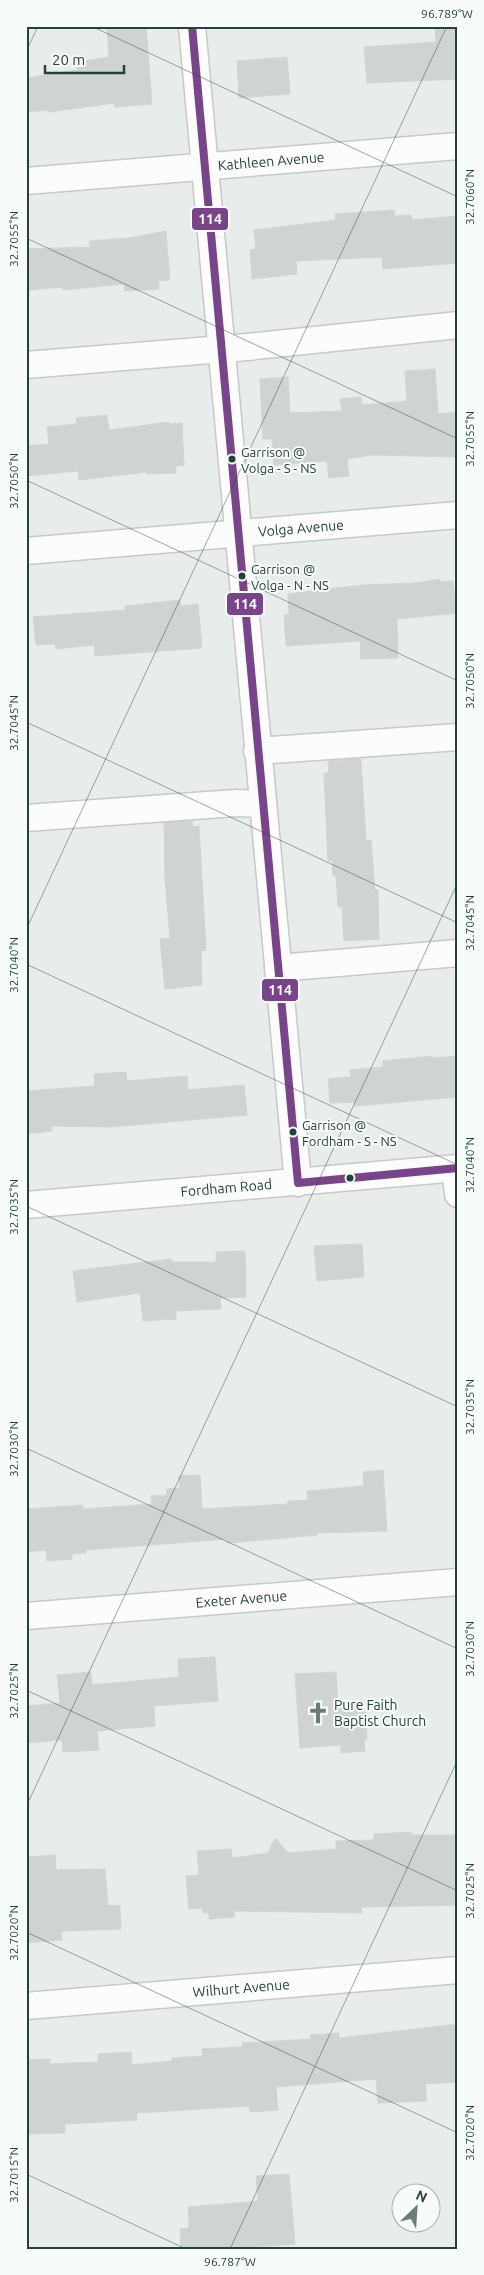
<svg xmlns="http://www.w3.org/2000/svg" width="484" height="2275" font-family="Ubuntu,sans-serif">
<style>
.building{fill:#cfd4d2;stroke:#d1d6d4}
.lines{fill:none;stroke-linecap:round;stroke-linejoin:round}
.minor-casing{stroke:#c5cac8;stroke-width:29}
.minor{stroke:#fcfcfc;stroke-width:26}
.bus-1-casing{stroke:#f7fbf9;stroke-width:11}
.bus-1{stroke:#794489;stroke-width:8}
.ticks{fill:none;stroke:#24423a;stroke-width:1;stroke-opacity:0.45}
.bus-dot{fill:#24423a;stroke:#f7fbf9;stroke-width:2}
.labels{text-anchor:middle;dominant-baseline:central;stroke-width:4;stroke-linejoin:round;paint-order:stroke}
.bus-label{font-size:13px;fill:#24423a;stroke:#f7fbf9;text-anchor:start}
.street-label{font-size:14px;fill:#24423a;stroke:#f7fbf9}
.poi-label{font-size:14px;fill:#24423a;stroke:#f7fbf9;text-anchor:start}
.line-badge{stroke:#f7fbf9;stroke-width:2}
.badge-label{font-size:14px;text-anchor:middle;font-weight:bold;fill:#fff}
.neatline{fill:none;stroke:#24423a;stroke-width:2}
.ticks-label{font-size:12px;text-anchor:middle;fill:#24423a}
</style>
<rect width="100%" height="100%" fill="#e8edeb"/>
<path class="building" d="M 107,26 L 146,26 L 152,104 L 115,107 L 114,103 L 49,112 L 49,110 L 26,112 L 26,78 L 77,70 L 76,62 L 109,57 Z
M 458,26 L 458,79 L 367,83 L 364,47 L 436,42 L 435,27 Z
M 287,57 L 290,94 L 239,98 L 237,61 Z
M 394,210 L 395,216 L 411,215 L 412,220 L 458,216 L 458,263 L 383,269 L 382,257 L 296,261 L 297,274 L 252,279 L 250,250 L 256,249 L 254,230 L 336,220 L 335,214 Z
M 166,231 L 170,280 L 158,281 L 159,289 L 125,291 L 124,284 L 63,290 L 62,287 L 28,290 L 26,249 L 90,247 L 89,241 L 129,238 Z
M 435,369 L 438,414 L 458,412 L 458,457 L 372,455 L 347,459 L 349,476 L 329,478 L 327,461 L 274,465 L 272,439 L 263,439 L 260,379 L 288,377 L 290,413 L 342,411 L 340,399 L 361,397 L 362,405 L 407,401 L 405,371 Z
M 107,415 L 109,430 L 169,422 L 169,424 L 182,423 L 184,465 L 176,466 L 176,473 L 147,474 L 147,472 L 79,480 L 78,471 L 26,476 L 26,446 L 49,444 L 47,427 L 77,424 L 76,418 Z
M 440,579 L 440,582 L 453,581 L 456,613 L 397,619 L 398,658 L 361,659 L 360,641 L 286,646 L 284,615 L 289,614 L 288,594 L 363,585 L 415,583 Z
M 180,600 L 181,606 L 198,604 L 202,648 L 95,656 L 94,645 L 56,649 L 55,644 L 36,645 L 33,617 L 125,610 L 125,606 Z
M 361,759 L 366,840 L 371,840 L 375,890 L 378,890 L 379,939 L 344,941 L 342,907 L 338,907 L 336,876 L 333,876 L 332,860 L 328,861 L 324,773 L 329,773 L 328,761 Z
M 192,821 L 193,827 L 199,826 L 201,862 L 206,950 L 201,951 L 202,985 L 165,989 L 160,939 L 170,938 L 165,878 L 164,823 Z
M 432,1056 L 432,1058 L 458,1056 L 458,1097 L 355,1106 L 354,1102 L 330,1103 L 328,1079 L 351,1077 L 350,1070 L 383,1067 L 383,1061 Z
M 126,1072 L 127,1081 L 187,1076 L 188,1090 L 244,1085 L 247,1115 L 111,1127 L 52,1126 L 52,1131 L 26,1134 L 26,1091 L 95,1086 L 94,1074 Z
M 362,1244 L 364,1277 L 317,1281 L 314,1246 Z
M 245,1251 L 246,1297 L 220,1298 L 221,1309 L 176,1311 L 176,1319 L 143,1321 L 140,1293 L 77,1302 L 73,1271 L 171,1259 L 172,1262 L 216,1262 L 216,1252 Z
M 383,1470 L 387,1531 L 317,1533 L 317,1535 L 251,1541 L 227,1543 L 227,1539 L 86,1550 L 86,1553 L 72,1554 L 72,1559 L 47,1561 L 46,1550 L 26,1552 L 26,1509 L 83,1505 L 83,1509 L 152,1504 L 151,1496 L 167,1495 L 166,1489 L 180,1488 L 179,1476 L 200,1475 L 202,1509 L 288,1504 L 288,1501 L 308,1500 L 307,1491 L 364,1486 L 363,1472 Z
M 215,1657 L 218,1701 L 154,1706 L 155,1726 L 97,1731 L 99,1750 L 63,1752 L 62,1740 L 26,1743 L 26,1706 L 60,1703 L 57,1675 L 91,1672 L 92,1685 L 179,1677 L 178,1659 Z
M 336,1672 L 338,1708 L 357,1707 L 357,1712 L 366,1712 L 367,1739 L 364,1739 L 365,1751 L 341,1753 L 341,1745 L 300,1748 L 295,1674 Z
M 411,1832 L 411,1835 L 458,1835 L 458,1905 L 361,1907 L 362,1913 L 235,1911 L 234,1917 L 209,1919 L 209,1913 L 203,1913 L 202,1908 L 189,1909 L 186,1876 L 199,1875 L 197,1851 L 231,1849 L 232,1858 L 268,1853 L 275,1838 L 288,1853 L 336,1849 L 336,1841 L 374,1840 L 374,1834 Z
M 55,1855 L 56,1870 L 105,1869 L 108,1905 L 120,1906 L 121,1929 L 61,1931 L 62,1940 L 26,1943 L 26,1857 Z
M 458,2024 L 458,2082 L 425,2084 L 427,2101 L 378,2103 L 376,2079 L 276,2087 L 278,2110 L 250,2112 L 249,2106 L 137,2113 L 137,2120 L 65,2124 L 65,2133 L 28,2134 L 26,2060 L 50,2059 L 50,2064 L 98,2062 L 98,2054 L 131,2052 L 132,2065 L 172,2061 L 172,2058 L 203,2056 L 202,2049 L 242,2047 L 242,2043 L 311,2039 L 310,2035 L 339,2033 L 339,2038 Z
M 289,2174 L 295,2244 L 230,2249 L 181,2249 L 180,2229 L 189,2228 L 188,2207 L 258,2201 L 256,2176 Z"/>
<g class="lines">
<g class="minor-casing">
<g id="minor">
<path d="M 192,26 L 298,1183"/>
<path id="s1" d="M 26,181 L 458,146"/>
<path d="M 26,365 L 247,347 L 458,325"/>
<path id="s2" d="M 26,551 L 458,515"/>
<path d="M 257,751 L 458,737"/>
<path d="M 26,818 L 236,803 L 263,804"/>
<path d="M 278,968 L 458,953"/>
<path d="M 455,1169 L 458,1194"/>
<path id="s3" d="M 26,1205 L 458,1168"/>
<path id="s4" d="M 26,1616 L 458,1582"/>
<path id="s5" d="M 26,2006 L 458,1970"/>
</g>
</g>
<use href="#minor" class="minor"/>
<g class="bus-1-casing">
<path id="bus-1" d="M 192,26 L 298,1183
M 298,1183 L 458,1168"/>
</g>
<use href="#bus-1" class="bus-1"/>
</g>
<path class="ticks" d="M 91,26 L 458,197M 26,52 L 38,26M 26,238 L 458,439M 26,480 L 458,681M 26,722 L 458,923M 26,930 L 447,26M 26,964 L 458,1165M 26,1206 L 458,1407M 26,1448 L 458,1649M 26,1690 L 458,1891M 26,1807 L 458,882M 26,1932 L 458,2133M 26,2174 L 186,2249M 230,2249 L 458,1759"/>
<defs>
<g id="church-bare" transform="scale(1.725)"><path d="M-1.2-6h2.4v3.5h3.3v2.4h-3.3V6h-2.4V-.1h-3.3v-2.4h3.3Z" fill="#697e78" stroke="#f7fbf9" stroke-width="2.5" paint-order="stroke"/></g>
</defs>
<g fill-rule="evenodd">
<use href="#church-bare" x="318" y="1713"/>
</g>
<g class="bus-dot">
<circle cx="232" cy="459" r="4.5"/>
<circle cx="242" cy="576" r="4.5"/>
<circle cx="293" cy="1132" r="4.5"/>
<circle cx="350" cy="1178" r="4.5"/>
</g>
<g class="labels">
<g class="bus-label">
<text x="241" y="452">Garrison @<tspan x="241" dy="16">Volga - S - NS</tspan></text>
<text x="251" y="569">Garrison @<tspan x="251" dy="16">Volga - N - NS</tspan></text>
<text x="302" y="1125">Garrison @<tspan x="302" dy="16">Fordham - S - NS</tspan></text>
</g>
<g class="street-label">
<text stroke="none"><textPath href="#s1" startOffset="246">Kathleen Avenue</textPath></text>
<text stroke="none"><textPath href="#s2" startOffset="276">Volga Avenue</textPath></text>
<text stroke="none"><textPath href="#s3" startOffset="201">Fordham Road</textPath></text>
<text stroke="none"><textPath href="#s4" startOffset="216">Exeter Avenue</textPath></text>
<text stroke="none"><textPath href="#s5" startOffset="216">Wilhurt Avenue</textPath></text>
</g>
<g class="poi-label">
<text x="334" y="1705">Pure Faith<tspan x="334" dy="16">Baptist Church</tspan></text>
</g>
</g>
<g class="line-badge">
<rect x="191" y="207" width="38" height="24" rx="5" fill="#794489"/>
<rect x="226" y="592" width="38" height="24" rx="5" fill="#794489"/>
<rect x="261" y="978" width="38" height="24" rx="5" fill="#794489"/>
</g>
<g class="badge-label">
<text x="210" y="224">114</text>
<text x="245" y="609">114</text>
<text x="280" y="995">114</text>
</g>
<rect width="484" height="2275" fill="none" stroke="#f7fbf9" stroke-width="55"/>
<g transform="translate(416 2208) rotate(25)"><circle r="24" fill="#f7fbf9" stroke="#a3b1ad"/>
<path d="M0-4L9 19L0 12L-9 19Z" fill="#697e78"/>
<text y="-8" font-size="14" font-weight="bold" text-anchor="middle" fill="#24423a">N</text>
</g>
<path d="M45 65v8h79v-8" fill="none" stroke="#24423a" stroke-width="2.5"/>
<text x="52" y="65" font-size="15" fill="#24423a" stroke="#f7fbf9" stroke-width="4" paint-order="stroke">20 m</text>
<rect x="28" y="28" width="428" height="2220" class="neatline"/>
<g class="ticks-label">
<text x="447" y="18">96.789°W</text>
<text transform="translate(470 197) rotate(-90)" y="4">32.7060°N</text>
<text transform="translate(14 239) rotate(-90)" y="4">32.7055°N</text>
<text transform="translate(470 439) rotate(-90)" y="4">32.7055°N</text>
<text transform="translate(14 481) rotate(-90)" y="4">32.7050°N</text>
<text transform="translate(470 681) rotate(-90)" y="4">32.7050°N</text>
<text transform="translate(14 723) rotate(-90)" y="4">32.7045°N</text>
<text transform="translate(470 923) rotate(-90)" y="4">32.7045°N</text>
<text transform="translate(14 965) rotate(-90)" y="4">32.7040°N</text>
<text transform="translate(470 1165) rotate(-90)" y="4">32.7040°N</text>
<text transform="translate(14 1207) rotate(-90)" y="4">32.7035°N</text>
<text transform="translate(470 1407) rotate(-90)" y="4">32.7035°N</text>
<text transform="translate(14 1449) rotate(-90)" y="4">32.7030°N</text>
<text transform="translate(470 1649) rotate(-90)" y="4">32.7030°N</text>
<text transform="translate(14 1691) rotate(-90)" y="4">32.7025°N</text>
<text transform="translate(470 1891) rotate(-90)" y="4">32.7025°N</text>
<text transform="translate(14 1933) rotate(-90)" y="4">32.7020°N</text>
<text transform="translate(470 2133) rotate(-90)" y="4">32.7020°N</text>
<text transform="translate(14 2175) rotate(-90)" y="4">32.7015°N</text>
<text x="230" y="2266">96.787°W</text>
</g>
</svg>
